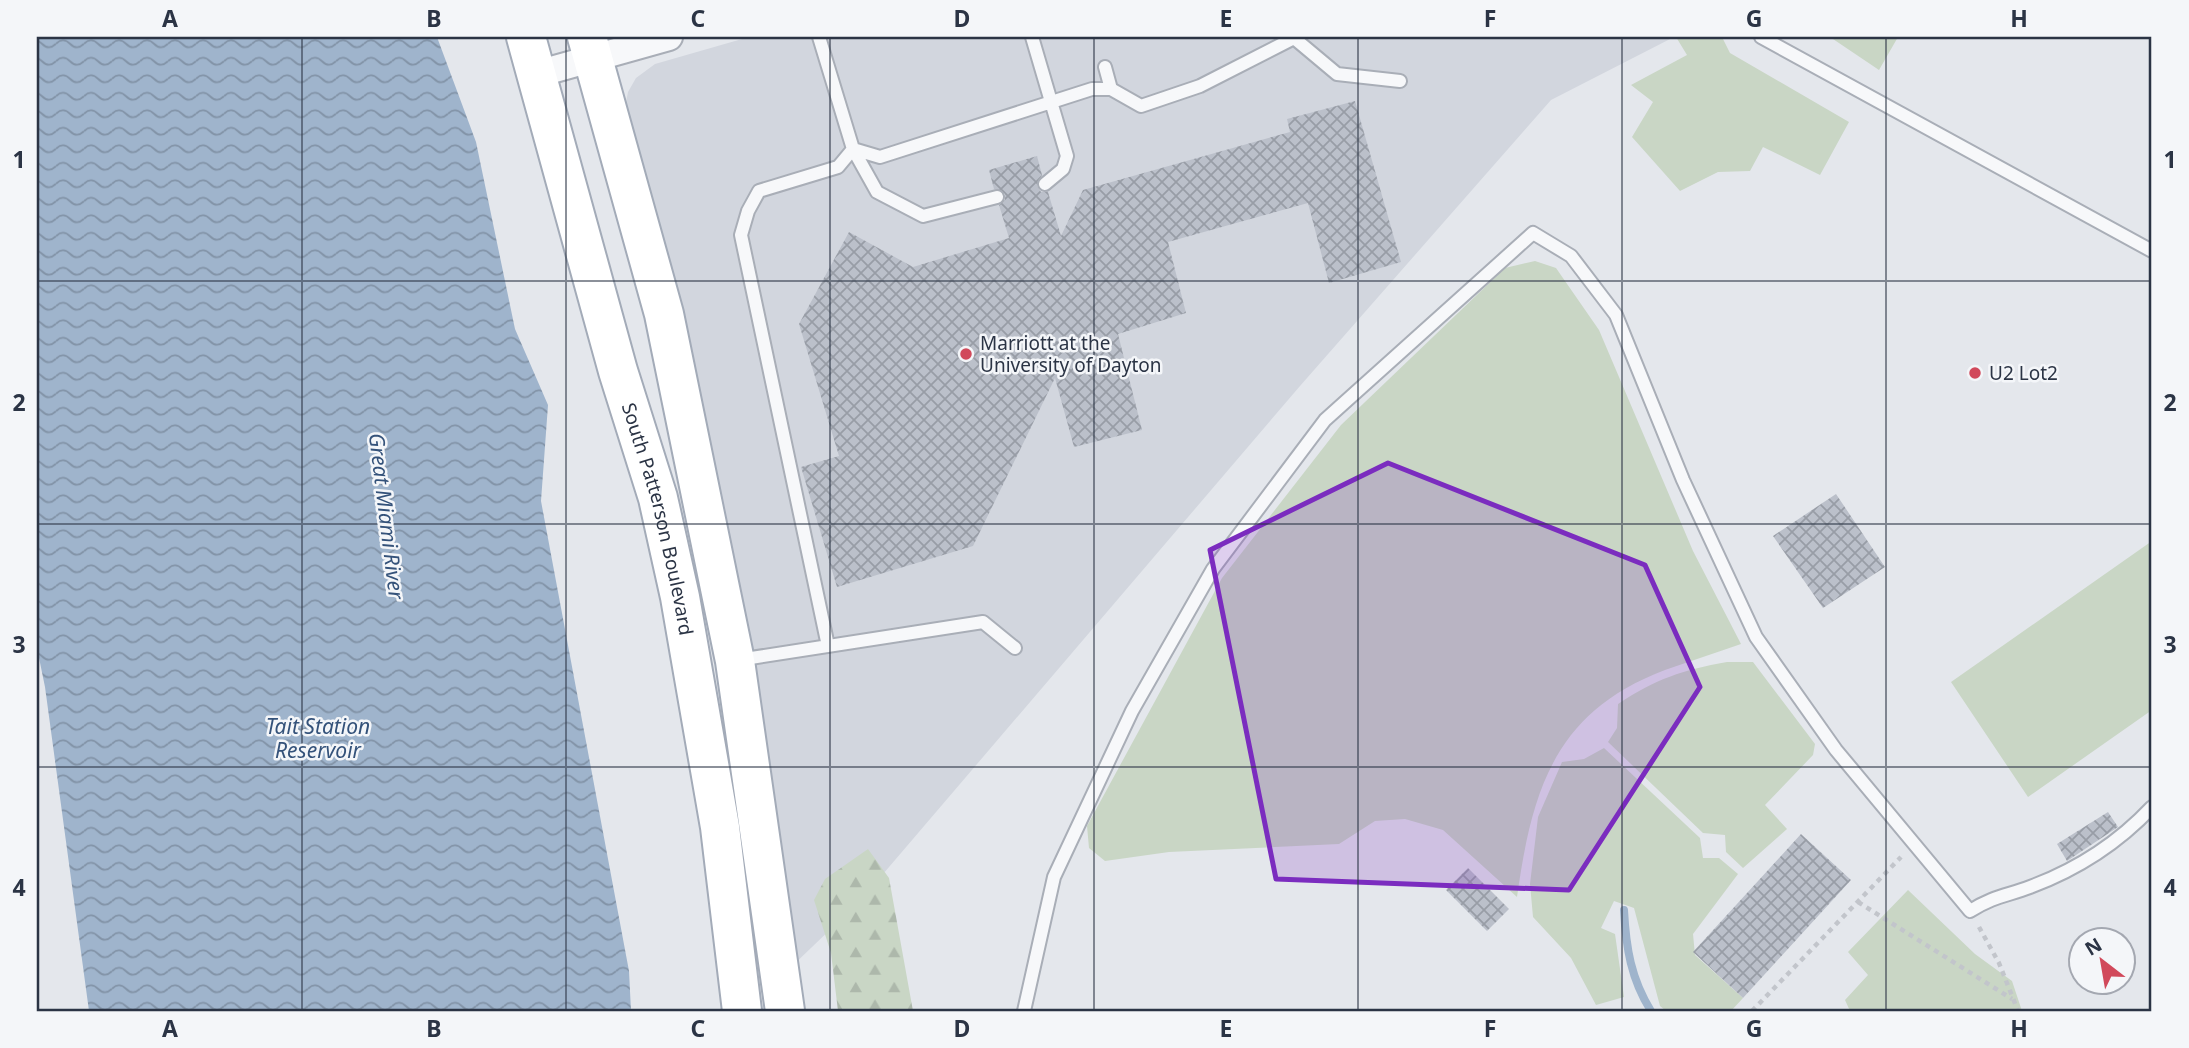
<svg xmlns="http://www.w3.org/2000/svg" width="2189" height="1048" font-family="'Noto Sans',sans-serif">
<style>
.built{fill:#d2d6de}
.green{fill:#c9d6c5}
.forest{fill:url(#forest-firs)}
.water{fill:url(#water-waves)}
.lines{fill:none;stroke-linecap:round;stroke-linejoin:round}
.stream{stroke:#9fb4cc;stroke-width:8}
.building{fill:url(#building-cross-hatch)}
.lane-casing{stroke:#a9aeb7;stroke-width:16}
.street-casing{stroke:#a9aeb7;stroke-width:30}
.primary-casing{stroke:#a3abb8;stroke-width:42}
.path{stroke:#c2c5cb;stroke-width:4.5;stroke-dasharray:5 5;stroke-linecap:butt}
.lane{stroke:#f7f8fa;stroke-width:12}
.street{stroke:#f7f8fa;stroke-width:26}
.primary{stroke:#fff;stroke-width:38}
.marked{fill:#7b2cbf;fill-opacity:0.2;stroke:#7b2cbf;stroke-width:5;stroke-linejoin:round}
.grid{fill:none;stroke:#2b3445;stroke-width:2;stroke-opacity:0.55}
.poi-dot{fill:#d1495b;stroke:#f4f6f9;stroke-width:2.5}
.labels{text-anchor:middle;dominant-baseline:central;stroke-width:5;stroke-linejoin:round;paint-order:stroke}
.poi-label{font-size:19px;fill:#2b3445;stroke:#f4f6f9;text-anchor:start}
.street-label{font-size:19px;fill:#2b3445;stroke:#f4f6f9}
.water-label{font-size:21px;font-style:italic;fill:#34527a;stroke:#f4f6f9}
.neatline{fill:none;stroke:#2b3445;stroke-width:2.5}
.grid-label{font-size:23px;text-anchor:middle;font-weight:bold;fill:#2b3445}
</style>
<defs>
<pattern id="forest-firs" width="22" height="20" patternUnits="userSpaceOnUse" patternTransform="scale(1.75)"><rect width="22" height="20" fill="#c9d6c5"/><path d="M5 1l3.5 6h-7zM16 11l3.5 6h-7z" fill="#adb8ab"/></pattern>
<pattern id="water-waves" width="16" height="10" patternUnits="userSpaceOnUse" patternTransform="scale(1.75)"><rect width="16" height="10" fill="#9fb4cc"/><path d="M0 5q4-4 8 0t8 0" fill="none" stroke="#8293a7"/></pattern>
<pattern id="building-cross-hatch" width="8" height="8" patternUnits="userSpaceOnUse" patternTransform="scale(1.75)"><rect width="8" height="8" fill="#bbc0ca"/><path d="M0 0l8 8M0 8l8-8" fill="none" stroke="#989da6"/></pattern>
</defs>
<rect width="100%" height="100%" fill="#e4e7ec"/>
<path class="built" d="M 749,37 L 1674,37 L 1551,100 L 1300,386 L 860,901 L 788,970 L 624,112 L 628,92 L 636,78 L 655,64 Z"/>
<path class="green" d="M 1676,37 L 1722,37 L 1730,53 L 1849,122 L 1820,175 L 1763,147 L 1750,171 L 1718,172 L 1680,191 L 1632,137 L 1653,102 L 1631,85 L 1687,55 Z
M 1830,37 L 1898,37 L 1879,70 Z
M 1535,261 L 1556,268 L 1599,330 L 1693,551 L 1741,644 C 1716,653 1690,661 1665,670 C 1554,712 1532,791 1517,897 L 1443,830 L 1405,819 L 1375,821 L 1339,844 L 1169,852 L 1105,861 L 1089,848 L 1087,826 L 1222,578 L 1341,425 L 1505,268 Z
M 2152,541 L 2152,710 L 2028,797 L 1951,682 Z
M 1727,662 L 1753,662 L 1815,744 L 1813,755 L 1765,805 L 1787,829 L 1743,868 L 1726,852 L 1725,835 L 1703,833 L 1608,742 L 1617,728 L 1618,704 C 1656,679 1682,670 1727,662 Z
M 1604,748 L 1700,838 L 1703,858 L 1719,858 L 1738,874 L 1693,934 L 1695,955 L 1743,998 L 1731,1011 L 1666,1011 L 1660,1006 L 1634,908 L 1614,901 L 1601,928 L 1615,934 L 1624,997 L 1596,1005 L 1571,958 L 1533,917 L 1530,884 L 1538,817 L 1562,762 L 1584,759 Z
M 1908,890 L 1975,954 L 2012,981 L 2022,1011 L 1850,1011 L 1845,1000 L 1868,975 L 1848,952 Z"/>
<path class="forest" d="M 868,849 L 889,878 L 913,1011 L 838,1011 L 831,953 L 814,900 L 825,879 Z"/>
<path class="water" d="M 37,37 L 437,37 L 476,142 L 515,329 L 548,405 L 541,501 L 629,971 L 631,1011 L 89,1011 L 45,687 L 37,648 Z"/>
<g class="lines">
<path class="stream" d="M 1624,910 C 1626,948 1631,979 1651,1011"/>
</g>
<path class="building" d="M 1355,101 L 1401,262 L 1329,283 L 1308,203 L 1168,242 L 1186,313 L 1118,334 L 1142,430 L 1074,447 L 1055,378 L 973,546 L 837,587 L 801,467 L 839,456 L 799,324 L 849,232 L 913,267 L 1009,238 L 999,205 L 1005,200 L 1005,194 L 994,189 L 989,170 L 1037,156 L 1042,175 L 1037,186 L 1041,192 L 1048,192 L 1061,236 L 1083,190 L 1290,132 L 1287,119 Z
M 1836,494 L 1885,567 L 1823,608 L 1773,536 Z
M 2108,812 L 2118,827 L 2067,861 L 2057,844 Z
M 1801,834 L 1851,880 L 1743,998 L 1693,952 Z
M 1468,868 L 1509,909 L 1487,931 L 1446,890 Z"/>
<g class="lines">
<g class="lane-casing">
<path id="lane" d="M 819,37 L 853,149 L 838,167 L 759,191 L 748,211 L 741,235 L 828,646
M 1032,37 L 1067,156 L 1063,169 L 1045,184
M 1761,37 L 2152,251
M 1294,38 L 1337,74 L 1400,81
M 1105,67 L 1111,89
M 853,149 L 880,157 L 1092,89 L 1111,89 L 1141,106 L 1200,86 L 1296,37
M 853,149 L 877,192 L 923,216 L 997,197
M 738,660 L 983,622 L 1015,648
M 1024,1011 L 1054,877 L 1132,711 L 1213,569 L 1325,420 L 1533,233 L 1571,256 L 1616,315 L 1683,480 L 1756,637 L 1836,750 L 1970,911 C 1994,896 2006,896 2030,887 C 2076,870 2119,842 2152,807"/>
</g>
<g class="street-casing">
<path id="street" d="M 537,74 L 669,37"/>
</g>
<g class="primary-casing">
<g id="primary">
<path id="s1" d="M 526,37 L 618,371 L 658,498 L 680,597 L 720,827 L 742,1011"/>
<path d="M 587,37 L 664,314 L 721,593 L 735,661 L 785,1011"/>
</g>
</g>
<path class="path" d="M 1858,902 L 2012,999
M 1979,927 L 1999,963 L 2018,1011
M 1752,1011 L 1901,857"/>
<use href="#lane" class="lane"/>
<use href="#street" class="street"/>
<use href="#primary" class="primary"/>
</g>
<path class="marked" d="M 1388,463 L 1645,565 L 1700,687 L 1569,890 L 1276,879 L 1210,550 Z"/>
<path class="grid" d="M 302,37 L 302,1011M 566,37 L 566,1011M 830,37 L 830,1011M 1094,37 L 1094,1011M 1358,37 L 1358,1011M 1622,37 L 1622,1011M 1886,37 L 1886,1011M 37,281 L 2152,281M 37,524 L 2152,524M 37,767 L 2152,767"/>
<g class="poi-dot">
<circle cx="966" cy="354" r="7"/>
<circle cx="1975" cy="373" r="7"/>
</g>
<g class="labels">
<g class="poi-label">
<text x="980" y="343">Marriott at the<tspan x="980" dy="22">University of Dayton</tspan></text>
<text x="1989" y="373">U2 Lot2</text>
</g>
<g class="street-label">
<text stroke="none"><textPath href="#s1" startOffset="500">South Patterson Boulevard</textPath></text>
</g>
<g class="water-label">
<text transform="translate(387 516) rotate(83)">Great Miami River</text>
<text x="318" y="726">Tait Station<tspan x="318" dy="24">Reservoir</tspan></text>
</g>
</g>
<rect width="2189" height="1048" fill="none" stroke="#f4f6f9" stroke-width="77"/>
<g transform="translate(2102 961) rotate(329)"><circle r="33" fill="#f4f6f9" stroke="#a4a8b1" stroke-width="2"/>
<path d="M0-5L12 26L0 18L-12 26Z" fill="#d1495b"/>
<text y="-10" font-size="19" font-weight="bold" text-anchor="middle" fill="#2b3445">N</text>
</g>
<rect x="38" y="38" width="2112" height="972" class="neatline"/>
<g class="grid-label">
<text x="170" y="27">A</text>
<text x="434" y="27">B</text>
<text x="698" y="27">C</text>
<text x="962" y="27">D</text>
<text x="1226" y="27">E</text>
<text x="1490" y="27">F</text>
<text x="1754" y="27">G</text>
<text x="2019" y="27">H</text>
<text x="19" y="168">1</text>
<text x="2170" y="168">1</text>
<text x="19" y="411">2</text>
<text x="2170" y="411">2</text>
<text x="19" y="653">3</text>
<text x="2170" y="653">3</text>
<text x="19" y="896">4</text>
<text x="2170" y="896">4</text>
<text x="170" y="1037">A</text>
<text x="434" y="1037">B</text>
<text x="698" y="1037">C</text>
<text x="962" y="1037">D</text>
<text x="1226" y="1037">E</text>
<text x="1490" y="1037">F</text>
<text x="1754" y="1037">G</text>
<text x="2019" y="1037">H</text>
</g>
</svg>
